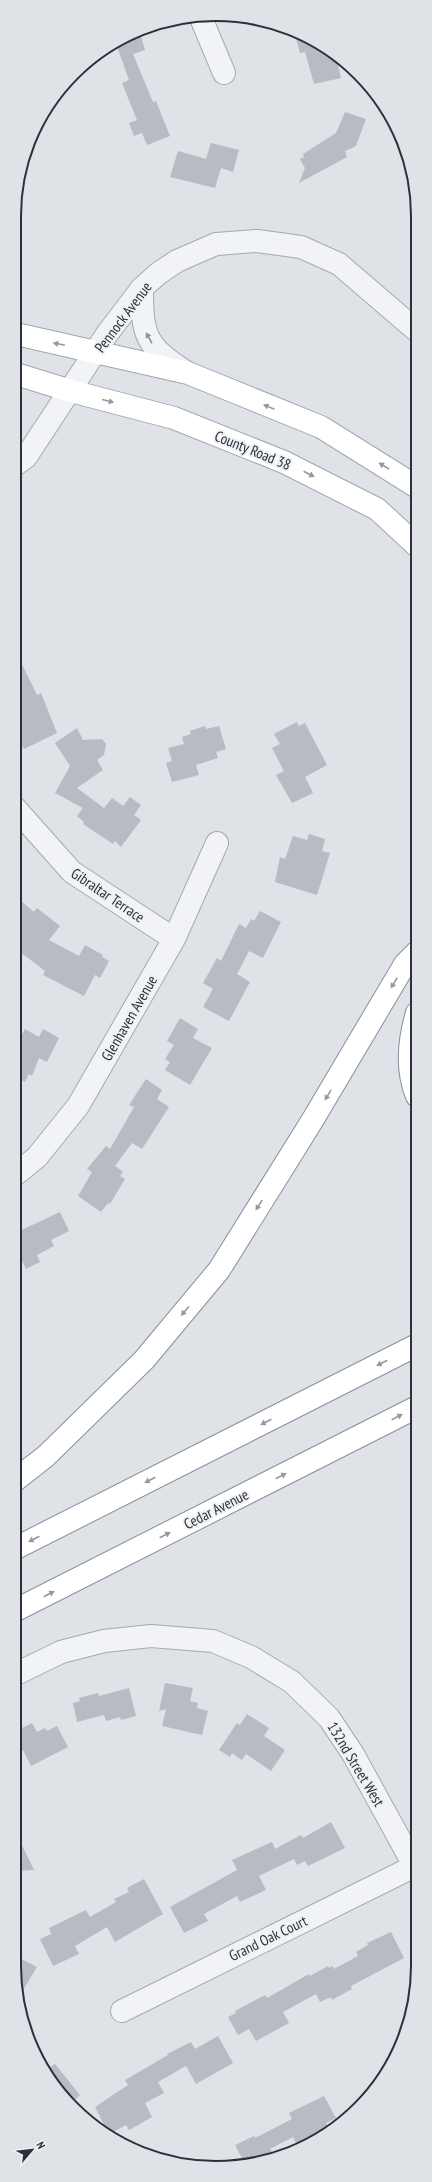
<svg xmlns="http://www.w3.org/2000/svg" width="432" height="2182" font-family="'PT Sans Narrow',sans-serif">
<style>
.building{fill:#b7bbc3}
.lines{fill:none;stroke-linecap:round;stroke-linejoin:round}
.minor-casing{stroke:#a5a9b0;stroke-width:24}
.major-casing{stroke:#a0a6b1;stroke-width:24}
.highway-casing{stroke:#888f9c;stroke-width:24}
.minor{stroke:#f2f3f6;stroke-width:22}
.major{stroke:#fff;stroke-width:22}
.highway{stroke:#fff;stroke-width:22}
.oneway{fill:#8e9299}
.oneway2{fill:#94989e}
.labels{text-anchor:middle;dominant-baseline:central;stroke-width:4;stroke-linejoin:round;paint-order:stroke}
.street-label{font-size:15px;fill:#2a303c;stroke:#eff1f5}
.rim{fill:none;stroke:#2a303c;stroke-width:2}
</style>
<rect width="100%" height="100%" fill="#dfe2e7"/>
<path class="building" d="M 294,31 L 305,35 L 336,57 L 341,78 L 314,84 L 305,52 L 300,53 Z
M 140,33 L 145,50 L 133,54 L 153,102 L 156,101 L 170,136 L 147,145 L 142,133 L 134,136 L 129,123 L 137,120 L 122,83 L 129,80 L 116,44 Z
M 345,112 L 366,119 L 356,146 L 345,151 L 347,157 L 299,183 L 305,168 L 300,159 L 304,157 L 303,154 L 336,133 Z
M 211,143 L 239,150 L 233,172 L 221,168 L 215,188 L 170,177 L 178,151 L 206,159 Z
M 15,650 L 37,695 L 41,693 L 57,733 L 24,749 L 15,734 Z
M 297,722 L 299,726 L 305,723 L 327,765 L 305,777 L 313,793 L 292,803 L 276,775 L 284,771 L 272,748 L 280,744 L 274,734 Z
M 205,726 L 206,729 L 219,726 L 226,749 L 216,752 L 218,758 L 196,765 L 199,775 L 172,782 L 166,763 L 172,761 L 168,748 L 184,744 L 182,737 L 191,734 L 190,731 Z
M 77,728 L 83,740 L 102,739 L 106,744 L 104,755 L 97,760 L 103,770 L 77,788 L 104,808 L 112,798 L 123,806 L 130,797 L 141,805 L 134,815 L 141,820 L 121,847 L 115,841 L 113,844 L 83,824 L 84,822 L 77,816 L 83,808 L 55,793 L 70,766 L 55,743 Z
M 309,834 L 325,839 L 322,851 L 330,853 L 317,895 L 275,882 L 280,857 L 285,859 L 293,836 L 307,840 Z
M 15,896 L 34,912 L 37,908 L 60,926 L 49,940 L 79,956 L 85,945 L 103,955 L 102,957 L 109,961 L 100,978 L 95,975 L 84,996 L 43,975 L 45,971 L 15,948 Z
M 260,911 L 281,922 L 263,958 L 249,951 L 237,974 L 250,982 L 229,1021 L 203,1007 L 213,989 L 203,983 L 217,958 L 221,961 L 239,924 L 246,928 L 251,919 L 254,921 Z
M 180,1018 L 198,1029 L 193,1038 L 212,1048 L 190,1085 L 165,1070 L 170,1062 L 165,1059 L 174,1045 L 167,1041 Z
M 25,1029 L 39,1037 L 43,1029 L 59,1038 L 47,1062 L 39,1058 L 32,1076 L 29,1074 L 25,1082 L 15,1077 L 15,1048 Z
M 146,1079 L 162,1090 L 157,1099 L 169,1107 L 142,1149 L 132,1143 L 115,1166 L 123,1172 L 120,1176 L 125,1179 L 110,1204 L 108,1203 L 101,1212 L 78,1196 L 92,1172 L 87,1169 L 106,1146 L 110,1149 L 134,1107 L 129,1105 Z
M 60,1212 L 69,1231 L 51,1240 L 54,1246 L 37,1255 L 40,1262 L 26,1269 L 15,1246 L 15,1233 Z
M 165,1683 L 193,1688 L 190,1701 L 198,1703 L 197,1708 L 208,1711 L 202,1735 L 162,1726 L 166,1709 L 159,1711 Z
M 129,1688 L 136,1716 L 121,1720 L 120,1717 L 106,1721 L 104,1715 L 77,1722 L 73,1703 L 80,1701 L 79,1698 L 98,1693 L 99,1696 Z
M 247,1714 L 269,1728 L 264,1736 L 285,1750 L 271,1771 L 246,1754 L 242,1760 L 232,1753 L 230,1757 L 219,1750 L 237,1723 L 240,1725 Z
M 32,1723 L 37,1732 L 45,1728 L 47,1731 L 57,1726 L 68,1747 L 31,1766 L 23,1750 L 14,1754 L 14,1732 Z
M 331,1822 L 345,1848 L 308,1866 L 305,1861 L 297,1865 L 294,1859 L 259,1876 L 266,1890 L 240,1902 L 237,1896 L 204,1914 L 208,1921 L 184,1933 L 170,1907 L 237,1870 L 232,1860 L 272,1842 L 275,1849 L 301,1835 L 303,1838 Z
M 14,1829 L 34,1870 L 14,1871 Z
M 144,1879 L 163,1914 L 115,1942 L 107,1927 L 75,1946 L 79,1954 L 53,1966 L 40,1939 L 51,1934 L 49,1928 L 86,1910 L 90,1917 L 116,1902 L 114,1899 L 129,1892 L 127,1888 Z
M 391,1932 L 404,1958 L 351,1986 L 352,1989 L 332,2000 L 331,1997 L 320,2002 L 316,1994 L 283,2012 L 289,2023 L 256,2041 L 249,2029 L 238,2035 L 228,2017 L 236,2013 L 235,2011 L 265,1995 L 267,1998 L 309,1974 L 310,1976 L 328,1966 L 329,1968 L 333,1966 L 334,1969 L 358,1956 L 356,1952 L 368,1945 L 367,1943 Z
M 14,1955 L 37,1967 L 20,1995 L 14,1966 Z
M 218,2036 L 233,2063 L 196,2084 L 186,2066 L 158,2082 L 164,2093 L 145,2103 L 152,2117 L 129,2130 L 126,2125 L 109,2134 L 95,2107 L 128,2085 L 125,2080 L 168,2055 L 167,2054 L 191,2042 L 195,2049 Z
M 55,2064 L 80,2095 L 70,2104 L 47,2069 Z
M 324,2096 L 336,2118 L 326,2123 L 328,2127 L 320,2131 L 322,2134 L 298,2147 L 293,2137 L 270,2149 L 273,2153 L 260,2160 L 244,2162 L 235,2145 L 254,2136 L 255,2138 L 292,2119 L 289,2113 Z"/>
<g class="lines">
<g class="minor-casing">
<path id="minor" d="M 201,18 L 224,73
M 142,288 C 142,335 145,346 186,372
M 15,465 L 26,457 L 107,334 L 142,288 L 159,273 L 177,261 L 216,244 L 257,241 L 301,247 L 339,264 L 417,331
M 15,808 L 72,872 L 174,939
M 15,1175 L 37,1157 L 78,1106 L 174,939 L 217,843
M 14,1675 L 61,1652 L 104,1641 L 151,1636 L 213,1641 L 251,1657 L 292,1682 L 329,1718 L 353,1754 L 416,1869
M 122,2011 L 415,1866"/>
</g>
<g class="major-casing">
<path id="major" d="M 16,334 L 188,373 L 321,427 L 417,487
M 16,374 L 71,391 L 174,418 L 284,462 L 377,509 L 417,546"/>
</g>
<g class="highway-casing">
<path id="highway" d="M 417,1096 C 406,1070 409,1040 417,1013
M 14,1481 L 46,1456 L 144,1360 L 219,1270 L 312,1121 L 405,964 L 417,952
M 14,1549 L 417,1345
M 14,1611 L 417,1407"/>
</g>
<use href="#minor" class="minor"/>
<use href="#major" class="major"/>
<use href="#highway" class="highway"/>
</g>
<defs><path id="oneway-solid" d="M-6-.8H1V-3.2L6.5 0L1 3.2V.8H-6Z"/></defs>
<use class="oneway" href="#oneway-solid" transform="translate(149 338) rotate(-119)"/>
<g class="oneway2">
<use href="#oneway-solid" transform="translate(59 344) rotate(-168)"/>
<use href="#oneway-solid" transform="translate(108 401) rotate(14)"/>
<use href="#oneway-solid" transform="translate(269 407) rotate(-158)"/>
<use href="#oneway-solid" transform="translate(384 466) rotate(-148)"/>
<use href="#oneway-solid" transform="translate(309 474) rotate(27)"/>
<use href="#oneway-solid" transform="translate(394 983) rotate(121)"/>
<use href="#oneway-solid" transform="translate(328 1095) rotate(121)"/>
<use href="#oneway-solid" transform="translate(259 1205) rotate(122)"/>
<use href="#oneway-solid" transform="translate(185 1311) rotate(130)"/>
<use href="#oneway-solid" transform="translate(382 1363) rotate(153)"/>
<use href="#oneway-solid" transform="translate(397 1417) rotate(-27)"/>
<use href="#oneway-solid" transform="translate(266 1422) rotate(153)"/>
<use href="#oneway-solid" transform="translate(281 1476) rotate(-27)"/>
<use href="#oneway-solid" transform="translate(150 1480) rotate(153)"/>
<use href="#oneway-solid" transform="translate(165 1535) rotate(-27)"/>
<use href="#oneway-solid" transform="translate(34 1539) rotate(153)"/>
<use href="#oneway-solid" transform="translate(49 1594) rotate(-27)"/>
</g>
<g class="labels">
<g class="street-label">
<text transform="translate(123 317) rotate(-53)">Pennock Avenue</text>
<text transform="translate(253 450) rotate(22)">County Road 38</text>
<text transform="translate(108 895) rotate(34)">Gibraltar Terrace</text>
<text transform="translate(129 1018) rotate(-60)">Glenhaven Avenue</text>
<text transform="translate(216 1509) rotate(-27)">Cedar Avenue</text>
<text transform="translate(356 1764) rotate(59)">132nd Street West</text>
<text transform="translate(268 1938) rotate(-26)">Grand Oak Court</text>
</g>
</g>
<path d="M0 0H432V2182H0ZM216 21H216A195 195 0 0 1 411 216V1966A195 195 0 0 1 216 2161H216A195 195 0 0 1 21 1966V216A195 195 0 0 1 216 21Z" fill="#dfe2e6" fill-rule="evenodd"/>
<path class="rim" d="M216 21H216A195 195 0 0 1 411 216V1966A195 195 0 0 1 216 2161H216A195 195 0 0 1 21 1966V216A195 195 0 0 1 216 21Z"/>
<g transform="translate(32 2150) rotate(62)" stroke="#eff1f5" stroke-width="3" paint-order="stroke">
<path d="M0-3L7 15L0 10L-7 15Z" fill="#2a303c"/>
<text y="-6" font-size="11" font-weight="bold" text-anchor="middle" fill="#2a303c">N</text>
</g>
</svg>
